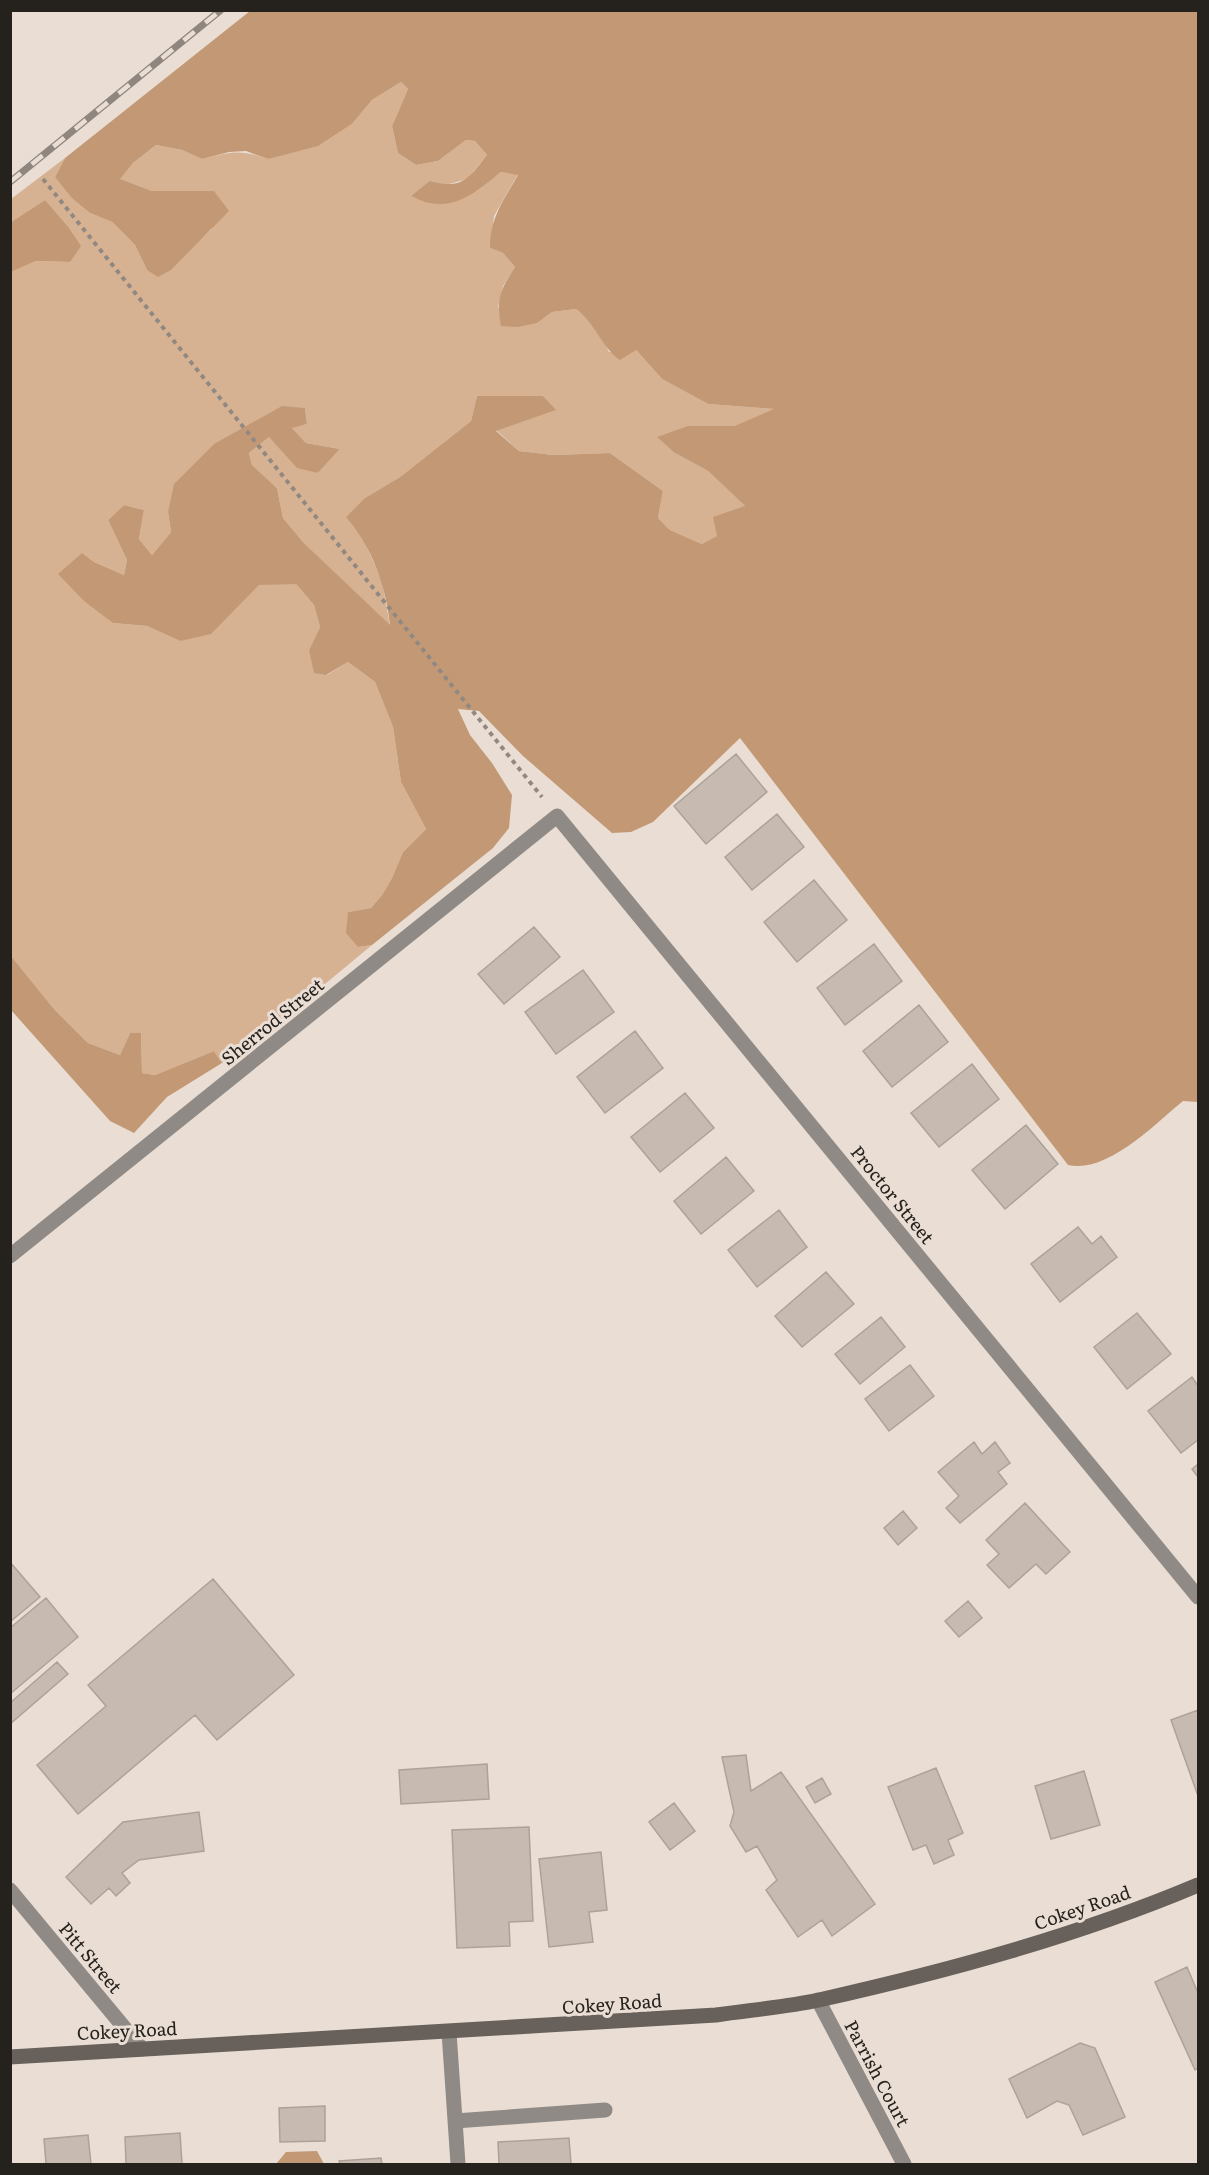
<svg xmlns="http://www.w3.org/2000/svg" width="1209" height="2175" font-family="Literata,serif">
<style>
.green{fill:#d6b293}
.forest{fill:#c39975}
.building{fill:#c6bab1;stroke:#ada298;stroke-width:1.5}
.lines{fill:none;stroke-linecap:round;stroke-linejoin:round}
.path{stroke:#918981;stroke-width:4;stroke-dasharray:4.5 4.5;stroke-linecap:butt}
.lane{stroke:#8f8a86;stroke-width:15}
.street{stroke:#8f8a86;stroke-width:15}
.secondary{stroke:#68615b;stroke-width:15}
.rail-casing{stroke:#8f877f;stroke-width:7}
.rail{stroke:#eaded4;stroke-width:4.5;stroke-dasharray:14;stroke-linecap:butt}
.labels{text-anchor:middle;dominant-baseline:central;stroke-width:6;stroke-linejoin:round;paint-order:stroke}
.street-label{font-size:18px;fill:#25211d;stroke:#eaded4}
</style>
<rect width="100%" height="100%" fill="#eaded4"/>
<path class="green" d="M 401,82 L 408,89 L 392,126 L 398,153 L 416,165 L 438,161 L 466,140 L 475,141 L 487,155 L 467,179 L 411,195 L 477,191 L 501,172 L 518,174 L 494,216 L 490,248 L 503,253 L 515,267 L 503,286 L 498,307 L 536,323 L 552,312 L 576,309 C 591,320 601,334 609,352 L 635,349 L 662,379 L 708,404 L 775,409 L 734,426 L 688,426 L 675,453 L 708,471 L 745,506 L 718,536 L 702,544 L 670,530 L 658,518 L 663,491 L 610,453 L 553,455 L 519,451 L 496,430 L 555,410 L 543,396 L 477,396 L 471,421 L 400,477 L 365,498 L 361,534 L 382,581 L 390,626 L 304,543 L 283,518 L 277,488 L 252,465 L 249,453 L 269,437 L 283,451 L 318,473 L 340,449 L 306,443 L 291,427 L 307,424 L 305,408 L 168,512 L 171,532 L 152,555 L 139,539 L 144,510 L 124,505 L 108,520 L 127,560 L 124,575 L 94,562 L 82,553 L 113,623 L 147,626 L 180,641 L 237,606 L 259,584 L 296,584 L 314,605 L 320,627 L 309,650 L 327,675 L 348,662 L 375,682 L 393,727 L 401,782 L 426,829 L 403,852 L 392,878 L 382,895 L 371,908 L 348,912 L 358,947 L 372,945 L 290,1013 L 222,1063 L 214,1051 L 155,1075 L 142,1073 L 141,1033 L 130,1033 L 120,1055 L 88,1043 L 54,1009 L 11,956 L 11,272 L 36,261 L 70,262 L 45,200 L 11,222 L 11,199 L 65,158 L 55,177 L 90,213 L 112,222 L 135,245 L 147,270 L 196,244 L 212,229 L 173,191 L 152,191 L 119,179 L 133,163 L 156,145 L 182,150 L 202,159 C 232,152 238,149 268,159 L 353,123 L 372,100 Z"/>
<path class="forest" d="M 250,11 L 1198,11 L 1198,1102 L 1183,1101 C 1155,1124 1107,1174 1068,1165 L 740,738 L 653,822 L 631,832 L 612,833 L 523,756 L 479,711 L 458,709 L 470,735 L 492,763 L 512,795 L 509,828 L 493,848 L 372,945 L 358,947 L 346,933 L 348,912 L 371,908 L 382,895 L 392,878 L 403,852 L 426,829 L 401,782 L 393,727 L 375,682 L 348,662 L 326,675 L 314,673 L 309,650 L 320,627 L 314,605 L 296,584 L 259,585 L 211,634 L 180,641 L 147,626 L 113,623 L 84,601 L 58,574 L 82,553 L 94,562 L 124,575 L 127,560 L 108,520 L 124,505 L 144,510 L 139,539 L 152,555 L 171,532 L 168,512 L 174,484 L 214,444 L 282,406 L 305,408 L 307,424 L 292,428 L 306,443 L 340,449 L 318,473 L 297,468 L 269,437 L 249,453 L 252,465 L 277,488 L 283,518 L 304,543 L 390,625 C 386,586 372,547 346,517 L 365,498 L 400,477 L 471,421 L 477,396 L 543,396 L 556,410 L 496,431 L 519,451 L 553,455 L 610,453 L 663,491 L 658,518 L 670,530 L 702,544 L 717,536 L 713,517 L 745,506 L 708,471 L 675,453 L 657,437 L 688,426 L 734,426 L 774,409 L 708,404 L 662,379 L 636,350 L 620,360 C 601,347 597,325 576,309 L 552,312 L 537,323 L 518,327 L 501,326 C 496,298 500,291 515,267 L 503,253 L 490,248 C 490,217 504,200 518,175 L 501,172 C 480,189 458,209 429,203 C 423,202 416,198 411,196 L 430,181 C 462,190 468,179 487,155 L 475,141 L 466,140 L 438,161 L 416,165 L 398,153 L 392,126 L 408,89 L 401,82 L 372,100 L 353,123 L 318,146 L 268,159 L 246,151 L 229,152 L 202,159 L 182,150 L 156,145 L 133,163 L 120,179 L 152,191 L 214,191 L 229,211 L 171,270 L 158,277 L 147,270 L 135,245 L 112,222 L 90,213 L 72,198 L 55,177 L 65,158 Z
M 45,200 L 69,228 L 81,246 L 70,262 L 36,261 L 11,272 L 11,222 Z
M 11,956 L 54,1009 L 88,1043 L 120,1055 L 130,1033 L 141,1033 L 142,1073 L 155,1075 L 214,1051 L 222,1063 L 167,1097 L 134,1133 L 110,1121 L 11,1010 Z
M 317,2151 L 324,2164 L 276,2164 L 286,2152 Z"/>
<path class="building" d="M 736,754 L 767,792 L 706,844 L 674,806 Z
M 777,814 L 804,847 L 752,890 L 725,857 Z
M 814,880 L 847,920 L 797,962 L 764,922 Z
M 534,927 L 560,957 L 504,1004 L 478,974 Z
M 874,944 L 902,981 L 845,1025 L 817,988 Z
M 583,970 L 614,1012 L 556,1054 L 525,1012 Z
M 919,1005 L 948,1042 L 892,1087 L 863,1051 Z
M 635,1031 L 663,1068 L 605,1113 L 577,1077 Z
M 972,1064 L 999,1099 L 939,1147 L 911,1113 Z
M 685,1093 L 714,1128 L 660,1172 L 631,1137 Z
M 1026,1125 L 1058,1164 L 1005,1209 L 972,1170 Z
M 726,1157 L 754,1191 L 701,1234 L 674,1201 Z
M 779,1210 L 807,1247 L 757,1287 L 728,1250 Z
M 1078,1227 L 1092,1244 L 1101,1236 L 1117,1257 L 1060,1302 L 1031,1264 Z
M 826,1272 L 854,1304 L 802,1347 L 775,1316 Z
M 1137,1313 L 1171,1354 L 1127,1389 L 1094,1347 Z
M 881,1317 L 905,1347 L 860,1384 L 835,1354 Z
M 910,1365 L 934,1396 L 889,1431 L 865,1399 Z
M 1192,1377 L 1198,1386 L 1198,1440 L 1181,1453 L 1148,1411 Z
M 974,1442 L 982,1454 L 995,1442 L 1010,1463 L 998,1472 L 1007,1484 L 960,1523 L 946,1508 L 959,1496 L 938,1472 Z
M 1198,1464 L 1198,1477 L 1192,1469 Z
M 1025,1503 L 1070,1552 L 1046,1574 L 1036,1564 L 1009,1588 L 987,1565 L 999,1554 L 986,1540 Z
M 903,1511 L 917,1528 L 898,1545 L 884,1528 Z
M 10,1562 L 40,1597 L 10,1622 Z
M 213,1579 L 294,1675 L 217,1740 L 195,1715 L 78,1814 L 37,1765 L 106,1706 L 88,1685 Z
M 46,1598 L 78,1637 L 10,1694 L 10,1628 Z
M 968,1601 L 982,1618 L 959,1637 L 945,1621 Z
M 57,1662 L 68,1674 L 10,1724 L 10,1703 Z
M 1198,1710 L 1198,1796 L 1171,1720 Z
M 746,1755 L 751,1791 L 781,1772 L 875,1904 L 832,1936 L 822,1920 L 798,1937 L 766,1890 L 777,1880 L 757,1846 L 746,1852 L 730,1826 L 734,1812 L 722,1757 Z
M 487,1764 L 489,1799 L 401,1804 L 399,1770 Z
M 936,1768 L 963,1833 L 948,1840 L 954,1855 L 934,1864 L 926,1845 L 913,1850 L 888,1787 Z
M 1084,1771 L 1100,1825 L 1051,1839 L 1035,1786 Z
M 822,1778 L 831,1794 L 815,1803 L 806,1787 Z
M 674,1803 L 695,1831 L 670,1850 L 649,1822 Z
M 199,1812 L 204,1851 L 139,1860 L 122,1873 L 130,1883 L 116,1896 L 109,1888 L 91,1904 L 66,1877 L 123,1822 Z
M 529,1827 L 533,1921 L 509,1922 L 510,1946 L 457,1948 L 452,1830 Z
M 601,1852 L 607,1910 L 589,1912 L 593,1942 L 549,1947 L 539,1859 Z
M 1187,1967 L 1198,1993 L 1198,2068 L 1195,2070 L 1155,1982 Z
M 1080,2043 L 1095,2048 L 1125,2117 L 1083,2135 L 1069,2105 L 1057,2101 L 1027,2118 L 1009,2079 Z
M 325,2106 L 325,2141 L 280,2142 L 279,2108 Z
M 180,2133 L 182,2164 L 126,2164 L 125,2137 Z
M 88,2135 L 91,2164 L 46,2164 L 44,2139 Z
M 569,2138 L 571,2164 L 499,2164 L 498,2142 Z
M 381,2158 L 382,2164 L 340,2164 L 339,2161 Z"/>
<g class="lines">
<path class="path" d="M 43,179 L 542,797"/>
<path class="lane" d="M 449,2032 L 458,2164
M 455,2121 L 605,2110"/>
<path class="street" d="M 10,1256 L 557,816 L 1198,1597
M 10,1890 L 142,2049
M 818,2000 L 904,2164"/>
<path class="secondary" d="M 10,2057 L 716,2015 C 750,2010 786,2007 819,2000 C 948,1971 1077,1936 1198,1885"/>
<g class="rail-casing">
<path id="rail" d="M 10,182 L 221,10"/>
</g>
<use href="#rail" class="rail"/>
</g>
<g class="labels">
<g class="street-label">
<text transform="translate(272 1021) rotate(-39)">Sherrod Street</text>
<text transform="translate(893 1194) rotate(51)">Proctor Street</text>
<text transform="translate(1082 1907) rotate(-19)">Cokey Road</text>
<text transform="translate(91 1957) rotate(50)">Pitt Street</text>
<text transform="translate(612 2003) rotate(-4)">Cokey Road</text>
<text transform="translate(127 2030) rotate(-3)">Cokey Road</text>
<text transform="translate(878 2073) rotate(62)">Parrish Court</text>
</g>
</g>
<rect width="1209" height="2175" fill="none" stroke="#25211d" stroke-width="24"/>
</svg>
